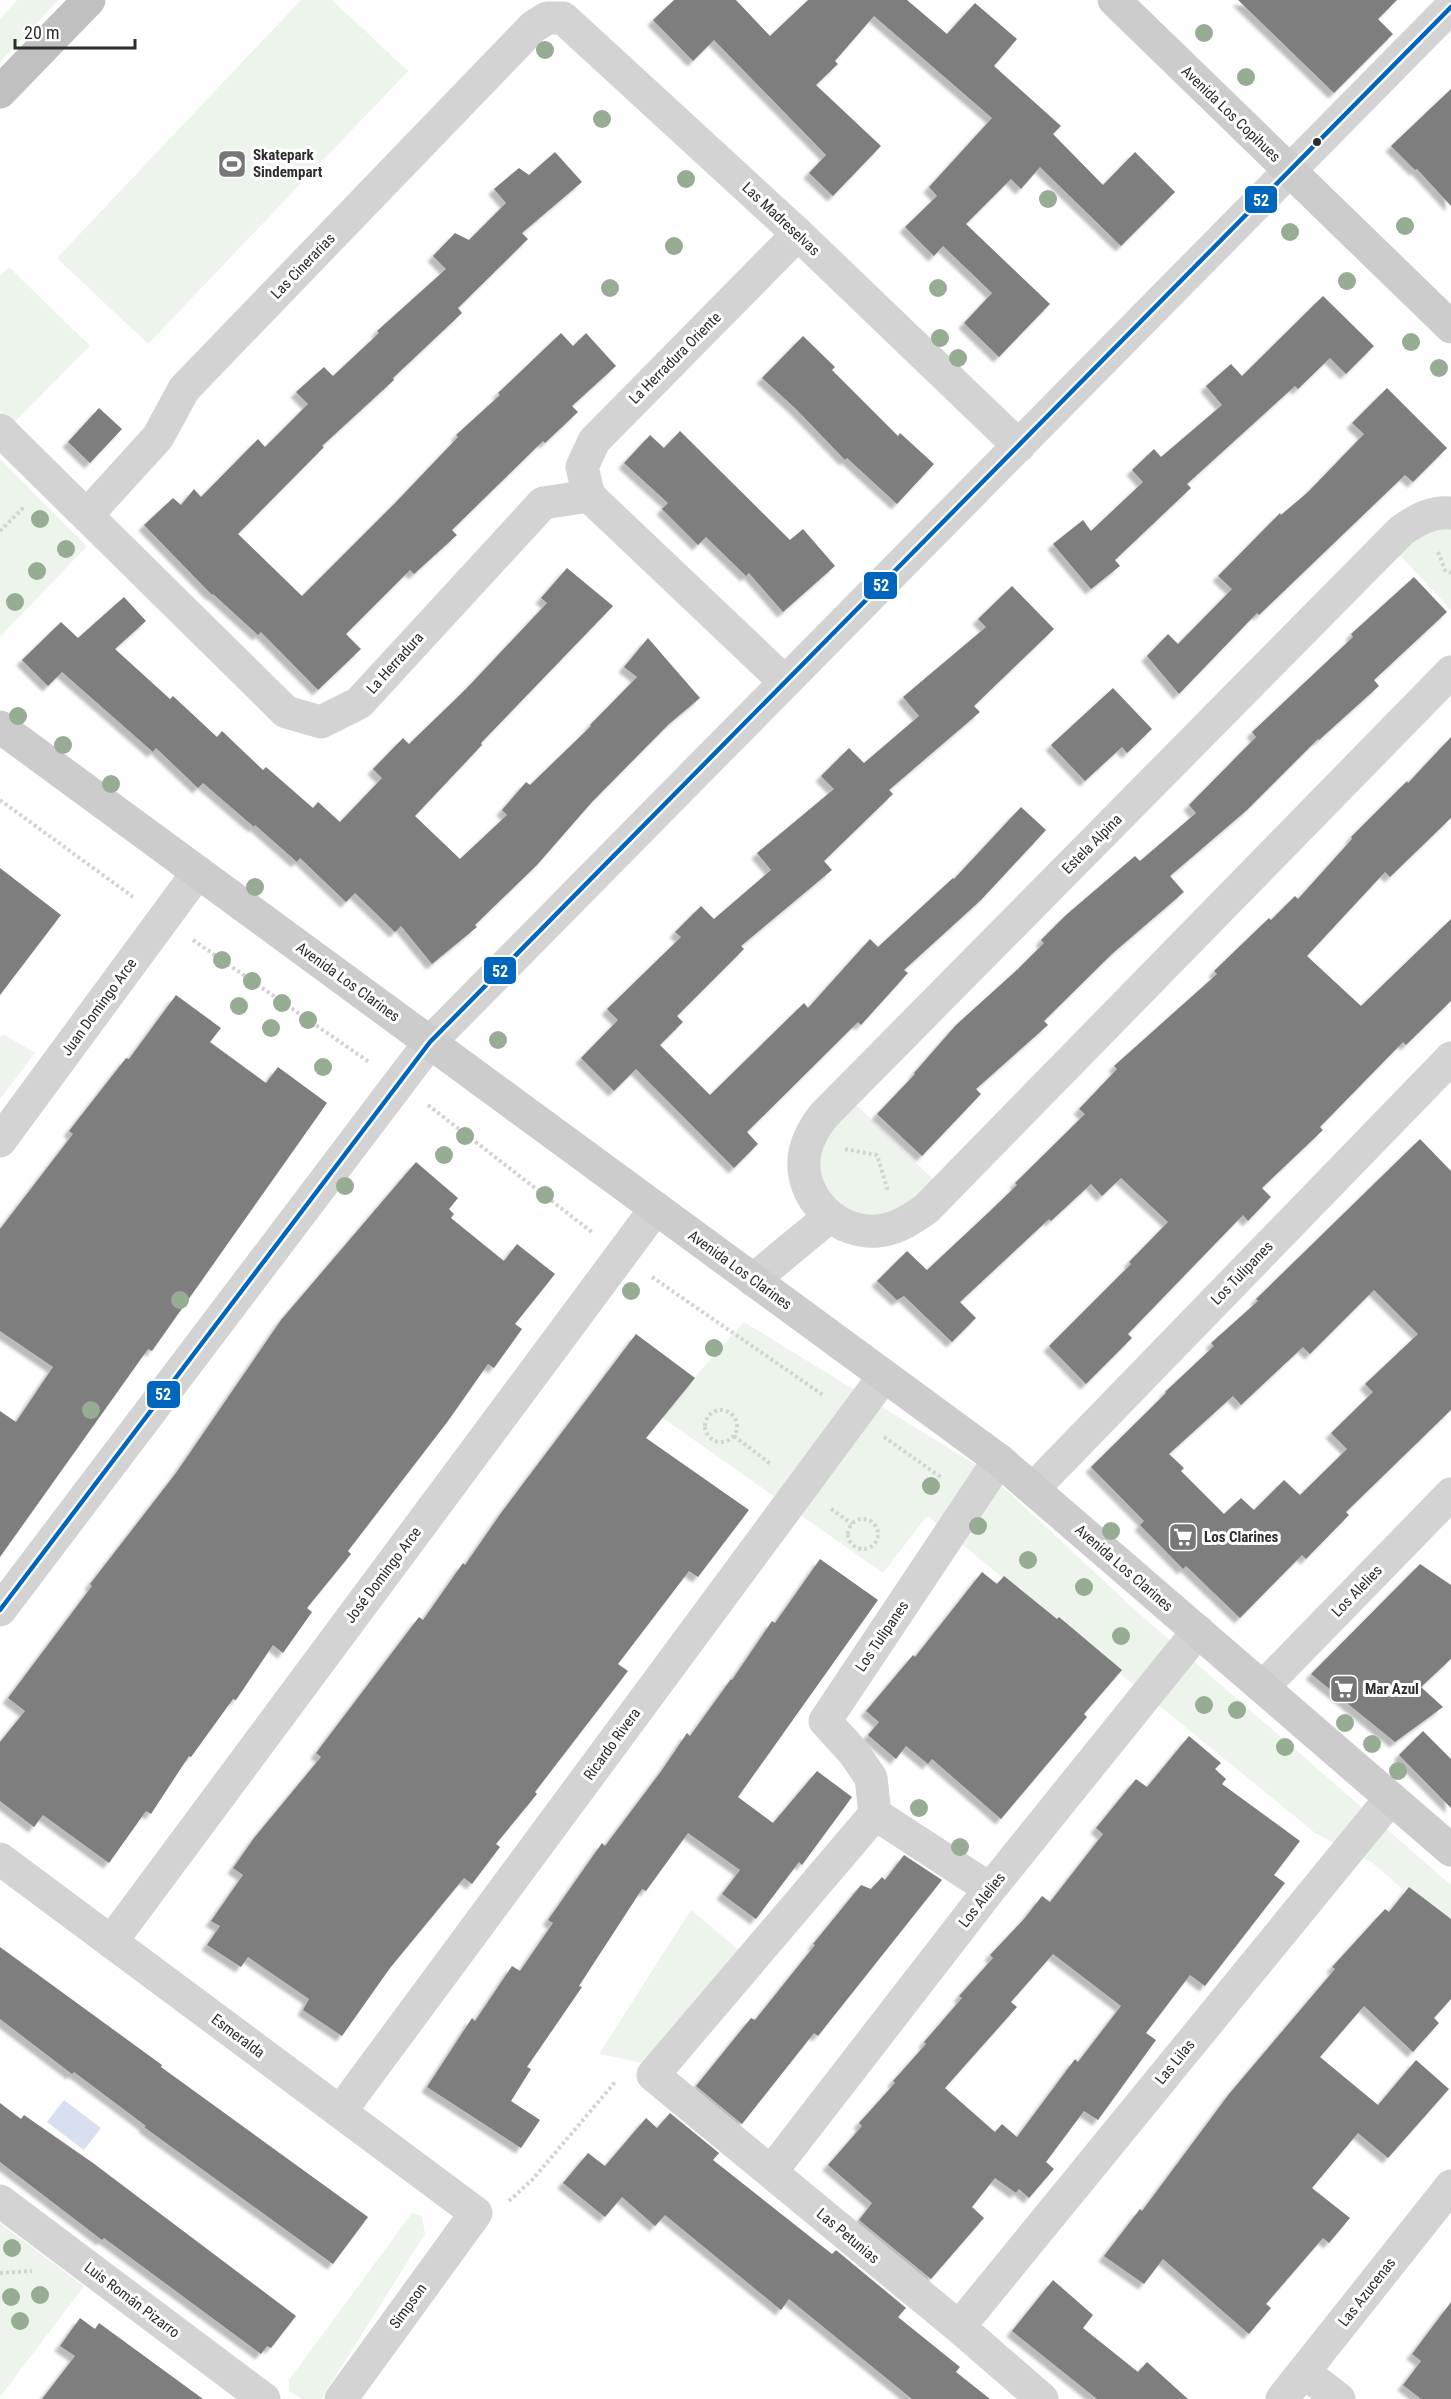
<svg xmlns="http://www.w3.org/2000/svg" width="1451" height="2399" font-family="'Roboto Condensed',sans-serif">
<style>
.green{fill:#edf4ec}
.water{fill:#d8dff1}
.building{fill:#7e7e7e;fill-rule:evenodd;filter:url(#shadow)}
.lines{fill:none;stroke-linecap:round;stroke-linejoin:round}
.path{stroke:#d3d3d3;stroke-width:4;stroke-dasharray:3 3;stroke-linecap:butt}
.street{stroke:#d3d3d3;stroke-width:33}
.secondary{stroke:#ccc;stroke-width:33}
.highway{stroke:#c0c0c0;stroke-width:33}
.bus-1-casing{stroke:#fff;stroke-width:9}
.bus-1{stroke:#0065bd;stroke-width:4.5}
.tree{fill:#96ad94}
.bus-dot{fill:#2e2e2e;stroke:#fff;stroke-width:2}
.labels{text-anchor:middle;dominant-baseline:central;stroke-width:6;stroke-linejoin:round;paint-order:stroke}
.street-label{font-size:15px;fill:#2e2e2e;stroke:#fff}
.poi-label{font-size:15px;font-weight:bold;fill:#2e2e2e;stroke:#fff;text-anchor:start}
.line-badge{stroke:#fff;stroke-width:2}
.badge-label{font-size:16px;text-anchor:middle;font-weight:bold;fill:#fff}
</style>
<defs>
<filter id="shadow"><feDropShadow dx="-5.5" dy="5.5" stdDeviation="1.5" flood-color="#0004"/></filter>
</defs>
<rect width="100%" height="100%" fill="#fff"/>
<path class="green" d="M 17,0 L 58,0 L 0,62 L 0,19 Z
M 301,0 L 332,0 L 408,71 L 148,344 L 57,258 Z
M 9,267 L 90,346 L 14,423 L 0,410 L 0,276 Z
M 0,459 L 87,546 L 0,637 Z
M 1451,524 L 1451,610 L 1394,549 L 1417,530 Z
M 3,1034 L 35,1053 L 0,1099 L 0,1038 Z
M 849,1098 L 941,1187 L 931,1195 L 864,1224 L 821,1195 L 814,1148 Z
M 744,1322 L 986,1471 L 1135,1610 L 1451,1885 L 1451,1932 L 1373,1863 L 1315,1833 L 927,1516 L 883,1573 L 660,1416 Z
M 691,1910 L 741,1952 L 652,2065 L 599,2054 Z
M 412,2213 L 422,2216 L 425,2234 L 321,2399 L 302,2399 L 289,2391 L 289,2380 Z
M 0,2223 L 84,2286 L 0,2397 Z"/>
<path class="water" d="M 64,2100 L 101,2128 L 84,2150 L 47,2122 Z"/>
<path class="building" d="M 674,0 L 736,0 L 770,36 L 808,0 L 907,0 L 947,34 L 975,3 L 1017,39 L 994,66 L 1061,126 L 1053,134 L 1103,185 L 1135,152 L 1175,192 L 1121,246 L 1040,167 L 1021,189 L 1011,179 L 966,224 L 1050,304 L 999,357 L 964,323 L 992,293 L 943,246 L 934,256 L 905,227 L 937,196 L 929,187 L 992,118 L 874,16 L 835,61 L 838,64 L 816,85 L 881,146 L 833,196 L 809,173 L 826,155 L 714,40 L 693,61 L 653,20 Z
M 1238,0 L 1397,0 L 1378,19 L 1393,34 L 1334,93 Z
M 1451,89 L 1451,206 L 1417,169 L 1415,170 L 1391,146 Z
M 555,152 L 582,182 L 522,233 L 528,239 L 458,308 L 462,313 L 393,378 L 394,380 L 322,446 L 324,447 L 238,534 L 302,596 L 396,502 L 458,437 L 456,435 L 500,395 L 498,393 L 561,333 L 573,346 L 586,333 L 616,366 L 572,406 L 578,412 L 545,443 L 543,441 L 452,530 L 457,535 L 414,574 L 410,570 L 346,634 L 361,649 L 318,690 L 261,632 L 258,635 L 213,594 L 212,595 L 144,525 L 173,498 L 181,505 L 194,489 L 201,497 L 258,439 L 265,447 L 308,404 L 296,392 L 324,367 L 333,376 L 379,333 L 377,331 L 446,269 L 433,256 L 455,233 L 469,240 L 506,203 L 494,189 L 519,168 L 529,175 Z
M 1323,296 L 1374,346 L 1346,374 L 1330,358 L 1298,389 L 1295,386 L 1187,484 L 1191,488 L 1115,560 L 1120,566 L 1091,589 L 1053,544 L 1083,520 L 1091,531 L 1143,482 L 1132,470 L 1154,449 L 1161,457 L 1222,405 L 1206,386 L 1231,364 L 1242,376 Z
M 803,336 L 835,367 L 832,370 L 898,436 L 900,433 L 934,464 L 897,504 L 847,458 L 845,460 L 796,409 L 762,378 Z
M 1387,388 L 1447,448 L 1413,482 L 1405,475 L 1259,615 L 1257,613 L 1179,694 L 1147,656 L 1168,634 L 1178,644 L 1232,589 L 1218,576 L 1280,513 L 1281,515 L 1308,492 L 1364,434 L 1352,423 Z
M 99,408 L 122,429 L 90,463 L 68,442 Z
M 680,431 L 790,540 L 803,529 L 835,566 L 783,612 L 749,573 L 746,576 L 706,537 L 698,545 L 662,509 L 668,503 L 624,463 L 650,435 L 664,448 Z
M 567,568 L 613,606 L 481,743 L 482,745 L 415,816 L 460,859 L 507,815 L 502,810 L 526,782 L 530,785 L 591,726 L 590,725 L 637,677 L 624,667 L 648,638 L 700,698 L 669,724 L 592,802 L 537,865 L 475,925 L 477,927 L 432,964 L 401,926 L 395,932 L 355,893 L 346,902 L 300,858 L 297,862 L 255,825 L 254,827 L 203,783 L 198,788 L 156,748 L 153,752 L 62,672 L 48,686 L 22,660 L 61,622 L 78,638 L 124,597 L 146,621 L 115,649 L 170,699 L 173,696 L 217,737 L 222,731 L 263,770 L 266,767 L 313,808 L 318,802 L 340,822 L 382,778 L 373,769 L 403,738 L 409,744 L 466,689 L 547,603 L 541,598 Z
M 1414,577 L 1447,612 L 1374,680 L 1379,686 L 1319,740 L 1318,739 L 1247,810 L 1170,876 L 1184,892 L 1113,953 L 1044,1021 L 1048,1025 L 976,1089 L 981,1094 L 922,1156 L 877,1114 L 915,1074 L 914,1073 L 956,1025 L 1018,969 L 1044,943 L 1041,940 L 1066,915 L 1135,856 L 1140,861 L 1196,813 L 1189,805 L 1256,737 L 1252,732 L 1353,637 L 1351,634 Z
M 1012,586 L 1054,629 L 974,706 L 980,712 L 889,790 L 893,794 L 824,861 L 832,870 L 741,946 L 744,949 L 677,1016 L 683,1022 L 660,1045 L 710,1095 L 804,1003 L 808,1008 L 870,939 L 878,947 L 953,878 L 954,879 L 1021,807 L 1046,830 L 981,900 L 904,970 L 908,973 L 861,1025 L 858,1022 L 747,1132 L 758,1144 L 734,1168 L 636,1069 L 614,1091 L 581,1058 L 618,1020 L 607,1009 L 681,937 L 675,932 L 701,906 L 714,919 L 771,870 L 757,853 L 834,789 L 821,776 L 849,748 L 864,763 L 919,716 L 903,697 L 986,627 L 978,619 Z
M 1113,688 L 1152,729 L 1127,753 L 1122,747 L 1085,781 L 1051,745 Z
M 1451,737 L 1451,818 L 1390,877 L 1385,872 L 1307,956 L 1361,1006 L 1451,919 L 1451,1001 L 1406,1045 L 1403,1042 L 1320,1127 L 1323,1130 L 1262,1188 L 1271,1197 L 1248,1221 L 1243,1215 L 1128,1334 L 1132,1338 L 1086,1384 L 1049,1346 L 1131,1264 L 1129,1262 L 1168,1222 L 1121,1178 L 1102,1196 L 1091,1184 L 1051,1221 L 1049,1219 L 960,1302 L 976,1318 L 952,1342 L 904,1296 L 897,1300 L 877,1281 L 907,1251 L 927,1270 L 989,1212 L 1017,1185 L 1015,1183 L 1085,1114 L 1079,1109 L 1117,1069 L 1114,1066 L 1217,974 L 1214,971 L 1269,918 L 1271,920 L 1295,896 L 1298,899 L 1352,839 L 1351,837 L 1407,781 L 1408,783 Z
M 0,868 L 61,915 L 0,995 Z
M 176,995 L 221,1028 L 210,1042 L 266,1083 L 278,1067 L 327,1103 L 152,1351 L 148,1349 L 0,1557 L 0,1411 L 16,1422 L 53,1367 L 0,1331 L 0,1229 L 73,1134 L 69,1131 L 126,1058 L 129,1059 Z
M 1420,1139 L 1451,1171 L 1451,1410 L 1346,1512 L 1349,1515 L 1306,1559 L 1302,1555 L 1240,1618 L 1186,1566 L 1183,1569 L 1140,1525 L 1144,1521 L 1091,1467 L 1166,1393 L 1165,1392 L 1214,1346 L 1211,1343 L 1258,1301 L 1256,1299 ZM 1374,1290 L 1418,1334 L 1365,1384 L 1373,1392 L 1331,1433 L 1347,1449 L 1300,1495 L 1284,1480 L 1254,1510 L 1241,1498 L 1224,1514 L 1181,1471 L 1184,1468 L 1169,1454 L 1233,1396 L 1241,1405 L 1303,1347 L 1310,1354 Z
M 416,1162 L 458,1198 L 449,1209 L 454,1214 L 451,1218 L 504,1261 L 517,1244 L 555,1274 L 515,1324 L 522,1329 L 494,1368 L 488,1364 L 448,1421 L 348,1551 L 351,1554 L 307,1608 L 312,1612 L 283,1653 L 273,1645 L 236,1700 L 233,1699 L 191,1757 L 189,1756 L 151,1814 L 146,1811 L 109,1863 L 43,1815 L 34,1827 L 0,1801 L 0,1742 L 25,1711 L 8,1698 L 92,1586 L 90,1584 L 176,1473 L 281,1320 Z
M 636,1334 L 695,1378 L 646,1438 L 749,1510 L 698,1577 L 689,1571 L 618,1664 L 628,1671 L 535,1792 L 537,1794 L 496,1844 L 500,1847 L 472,1884 L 464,1878 L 390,1968 L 342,2036 L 303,2010 L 309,1999 L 248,1957 L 241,1967 L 207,1945 L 220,1926 L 211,1921 L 243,1875 L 233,1868 L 254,1838 L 321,1757 L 316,1753 L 419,1617 L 423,1620 L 463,1563 L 465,1565 L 501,1513 Z
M 820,1559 L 878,1600 L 738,1797 L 773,1823 L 817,1771 L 852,1797 L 802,1865 L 799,1862 L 756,1919 L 722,1894 L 740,1870 L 688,1833 L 646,1891 L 642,1889 L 579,1986 L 582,1987 L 527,2067 L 531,2069 L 511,2101 L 540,2120 L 521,2148 L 427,2087 L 472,2018 L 475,2021 L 512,1966 L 520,1971 L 553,1923 L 548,1920 L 602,1843 L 605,1846 L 662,1770 L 687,1733 L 690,1736 L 731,1679 L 732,1680 L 772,1621 L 775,1623 Z
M 1420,1564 L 1451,1585 L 1451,1659 L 1421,1687 L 1443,1707 L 1395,1742 L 1311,1674 Z
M 982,1572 L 997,1584 L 1004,1576 L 1057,1619 L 1059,1617 L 1122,1670 L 1084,1714 L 1087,1717 L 1001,1819 L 932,1759 L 928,1764 L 906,1746 L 896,1759 L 868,1735 L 879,1722 L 866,1711 L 913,1655 L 915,1657 Z
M 1423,1731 L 1451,1759 L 1451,1808 L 1399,1755 Z
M 1189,1736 L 1221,1763 L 1215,1769 L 1226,1779 L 1222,1784 L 1300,1841 L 1274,1875 L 1285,1883 L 1205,1986 L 1190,1975 L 1146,2033 L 1156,2040 L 1098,2120 L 1084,2111 L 1046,2162 L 1054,2169 L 1029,2198 L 1019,2189 L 1016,2193 L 995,2178 L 972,2207 L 984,2218 L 931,2279 L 859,2220 L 872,2203 L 828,2165 L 862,2126 L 859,2123 L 895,2083 L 893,2081 L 926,2044 L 924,2042 L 962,1998 L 959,1996 L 993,1958 L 990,1955 L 1024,1919 L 1042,1896 L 1050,1902 L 1103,1834 L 1096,1828 L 1136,1779 L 1147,1787 ZM 1053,1954 L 1121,2006 L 1078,2062 L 1075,2059 L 1017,2137 L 1002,2124 L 995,2132 L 945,2088 L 1017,2007 L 1011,2002 Z
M 904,1855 L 942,1880 L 818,2036 L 814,2033 L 742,2124 L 696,2086 L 751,2018 L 755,2020 L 815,1945 L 813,1944 L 861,1885 L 871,1889 L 882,1877 L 885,1880 Z
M 1409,1887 L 1451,1919 L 1451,1999 L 1434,2018 L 1439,2023 L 1413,2052 L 1364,2006 L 1320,2057 L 1378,2105 L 1416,2060 L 1449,2089 L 1388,2158 L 1358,2133 L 1312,2188 L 1350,2218 L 1329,2243 L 1323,2238 L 1266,2304 L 1271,2308 L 1249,2334 L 1163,2259 L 1144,2284 L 1104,2256 L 1140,2209 L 1142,2211 L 1229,2094 L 1335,1969 L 1332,1967 L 1385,1909 L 1389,1912 Z
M 0,1947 L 162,2065 L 161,2067 L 368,2217 L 333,2264 L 144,2127 L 146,2126 L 74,2072 L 72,2074 L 0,2019 Z
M 0,2103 L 21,2119 L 24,2115 L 93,2163 L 296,2316 L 271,2348 L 267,2346 L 261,2354 L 104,2238 L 102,2240 L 0,2162 Z
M 670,2113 L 719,2153 L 713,2160 L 832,2254 L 836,2250 L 906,2308 L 898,2317 L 960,2367 L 956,2372 L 990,2399 L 912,2399 L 789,2299 L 781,2310 L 665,2215 L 655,2226 L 622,2197 L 605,2217 L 563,2183 L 588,2153 L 605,2166 L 646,2118 L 657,2128 Z
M 1053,2280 L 1093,2315 L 1083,2328 L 1138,2372 L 1147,2362 L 1188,2399 L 1097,2399 L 1012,2331 Z
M 1451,2302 L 1451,2399 L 1421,2399 L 1403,2385 L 1421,2361 L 1412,2354 Z
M 80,2318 L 95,2329 L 99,2323 L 203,2399 L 42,2399 L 75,2356 L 60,2346 Z"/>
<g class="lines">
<path class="path" d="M 0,531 L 25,506
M 1438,552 L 1445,570 L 1451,573
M 0,800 L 133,897
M 193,940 L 369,1062
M 428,1105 L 593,1233
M 845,1149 L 877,1155 L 888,1191
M 652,1277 L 823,1395
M705 1426a16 16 0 1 1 32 0a16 16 0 1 1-32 0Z
M 734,1436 L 772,1465
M 884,1437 L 942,1478
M 831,1509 L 852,1524
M848 1534a15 15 0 1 1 30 0a15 15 0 1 1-30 0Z
M 509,2201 L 533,2179 L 616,2081
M 0,2273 L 32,2271"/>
<path class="street" d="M 0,430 L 286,712 L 321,722 L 359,703 L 543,503 L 589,496 L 785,682
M 589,496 L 582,467 L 594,441 L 798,234
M 1451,513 C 1432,511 1416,520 1401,531 L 824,1115 C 815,1126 808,1138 805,1152 C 796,1197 840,1239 884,1230 C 900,1227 913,1218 926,1209 L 1451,672
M 87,515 L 158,437 L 184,389 L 533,27 L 547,18 L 563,18 L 798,234 L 1019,446
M 0,1141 L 198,872
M 753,1280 L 829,1217
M 1033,1489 L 1451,1058
M 0,1610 L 430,1042 L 1451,7
M 1263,1687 L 1451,1494
M 875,1814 L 653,2075 L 959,2327 L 1042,2399
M 0,1859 L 476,2213 L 341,2399
M 990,1889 L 875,1814 L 871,1778 L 854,1753 L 825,1721 L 999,1460
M 111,1942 L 656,1208
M 340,2112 L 884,1376
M 771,2172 L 990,1889 L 1198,1631
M 0,2201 L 264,2399
M 959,2327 L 1391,1798
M 1304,2372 L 1339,2399
M 1282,2399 L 1451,2186"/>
<path class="secondary" d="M 1114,0 L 1451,327
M 0,727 L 999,1460 L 1451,1850"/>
<path class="highway" d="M 0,92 L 89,0"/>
<g class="bus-1-casing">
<path id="bus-1" d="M 0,1610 L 430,1042 L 1451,7"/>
</g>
<use href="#bus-1" class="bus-1"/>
</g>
<g class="tree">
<circle cx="1204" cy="33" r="9"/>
<circle cx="545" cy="50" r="9"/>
<circle cx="1246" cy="77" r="9"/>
<circle cx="602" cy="119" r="9"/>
<circle cx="686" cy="179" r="9"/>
<circle cx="1048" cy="199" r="9"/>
<circle cx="1405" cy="226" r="9"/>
<circle cx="1290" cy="232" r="9"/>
<circle cx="674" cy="246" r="9"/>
<circle cx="1347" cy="281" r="9"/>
<circle cx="610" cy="288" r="9"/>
<circle cx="938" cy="288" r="9"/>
<circle cx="940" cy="338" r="9"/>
<circle cx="1411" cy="342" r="9"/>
<circle cx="958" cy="358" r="9"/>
<circle cx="1439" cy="368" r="9"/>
<circle cx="40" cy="519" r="9"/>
<circle cx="66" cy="549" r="9"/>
<circle cx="37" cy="571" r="9"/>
<circle cx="15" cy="602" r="9"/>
<circle cx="18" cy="716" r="9"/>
<circle cx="63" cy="745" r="9"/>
<circle cx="111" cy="784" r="9"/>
<circle cx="255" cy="887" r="9"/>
<circle cx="222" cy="960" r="9"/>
<circle cx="252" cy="981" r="9"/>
<circle cx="282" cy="1003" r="9"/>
<circle cx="239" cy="1006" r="9"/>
<circle cx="308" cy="1020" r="9"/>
<circle cx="271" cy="1028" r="9"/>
<circle cx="498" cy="1040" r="9"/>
<circle cx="323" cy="1067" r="9"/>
<circle cx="465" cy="1136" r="9"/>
<circle cx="444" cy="1155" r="9"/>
<circle cx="345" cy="1186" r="9"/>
<circle cx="545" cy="1195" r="9"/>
<circle cx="631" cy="1291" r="9"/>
<circle cx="180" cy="1300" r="9"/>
<circle cx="714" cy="1348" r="9"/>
<circle cx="91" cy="1410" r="9"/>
<circle cx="931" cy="1486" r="9"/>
<circle cx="978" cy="1526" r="9"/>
<circle cx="1111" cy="1531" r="9"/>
<circle cx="1028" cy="1560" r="9"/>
<circle cx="1084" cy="1587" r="9"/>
<circle cx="1121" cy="1636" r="9"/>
<circle cx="1204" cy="1705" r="9"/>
<circle cx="1237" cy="1710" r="9"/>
<circle cx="1345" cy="1723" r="9"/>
<circle cx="1372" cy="1744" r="9"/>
<circle cx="1285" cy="1747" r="9"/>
<circle cx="1398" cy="1771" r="9"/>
<circle cx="919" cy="1808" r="9"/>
<circle cx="960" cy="1847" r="9"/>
<circle cx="12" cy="2248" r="9"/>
<circle cx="40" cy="2295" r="9"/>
<circle cx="11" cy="2297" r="9"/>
<circle cx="20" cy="2321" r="9"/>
</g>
<defs>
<g id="stadium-square" transform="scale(1.5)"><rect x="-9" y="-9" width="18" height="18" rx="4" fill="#777" stroke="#fff"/><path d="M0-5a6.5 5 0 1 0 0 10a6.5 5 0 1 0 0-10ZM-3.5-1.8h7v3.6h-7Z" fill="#fff"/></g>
<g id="supermarket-square" transform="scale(1.5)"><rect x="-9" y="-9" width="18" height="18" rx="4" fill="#777" stroke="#fff"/><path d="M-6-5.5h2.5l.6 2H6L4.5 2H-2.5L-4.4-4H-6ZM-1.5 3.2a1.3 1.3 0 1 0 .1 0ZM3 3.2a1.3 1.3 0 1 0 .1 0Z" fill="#fff"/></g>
</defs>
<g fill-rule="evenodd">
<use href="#stadium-square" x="232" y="164"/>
<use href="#supermarket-square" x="1183" y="1537"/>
<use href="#supermarket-square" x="1344" y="1689"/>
</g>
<circle class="bus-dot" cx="1317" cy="142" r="5"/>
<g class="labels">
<g class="street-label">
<text transform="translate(1231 114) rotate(44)">Avenida Los Copihues</text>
<text transform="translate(781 219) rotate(43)">Las Madreselvas</text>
<text transform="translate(303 266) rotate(-46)">Las Cinerarias</text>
<text transform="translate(675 358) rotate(-45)">La Herradura Oriente</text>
<text transform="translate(395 663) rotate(-48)">La Herradura</text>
<text transform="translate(1092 844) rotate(-45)">Estela Alpina</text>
<text transform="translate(348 982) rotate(36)">Avenida Los Clarines</text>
<text transform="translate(99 1007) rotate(-54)">Juan Domingo Arce</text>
<text transform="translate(740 1270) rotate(36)">Avenida Los Clarines</text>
<text transform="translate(1242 1273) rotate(-46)">Los Tulipanes</text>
<text transform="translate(1124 1568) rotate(41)">Avenida Los Clarines</text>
<text transform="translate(383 1575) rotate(-53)">José Domingo Arce</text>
<text transform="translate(1357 1591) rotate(-46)">Los Alelies</text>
<text transform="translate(882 1636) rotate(-56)">Los Tulipanes</text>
<text transform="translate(612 1744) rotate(-54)">Ricardo Rivera</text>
<text transform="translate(982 1900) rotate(-52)">Los Alelies</text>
<text transform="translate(238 2036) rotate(37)">Esmeralda</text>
<text transform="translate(1175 2062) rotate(-51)">Las Lilas</text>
<text transform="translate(848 2236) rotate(40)">Las Petunias</text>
<text transform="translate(1367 2292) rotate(-52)">Las Azucenas</text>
<text transform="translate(132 2300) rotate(37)">Luis Román Pizarro</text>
<text transform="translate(408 2306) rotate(-54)">Simpson</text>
</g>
<g class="poi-label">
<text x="253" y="155">Skatepark<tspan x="253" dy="17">Sindempart</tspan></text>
<text x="1204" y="1537">Los Clarines</text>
<text x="1365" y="1689">Mar Azul</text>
</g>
</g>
<g class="line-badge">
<rect x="1244" y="185" width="34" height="29" rx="6" fill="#0065bd"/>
<rect x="863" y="571" width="35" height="29" rx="6" fill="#0065bd"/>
<rect x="483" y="956" width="34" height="29" rx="6" fill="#0065bd"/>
<rect x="146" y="1380" width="35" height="29" rx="6" fill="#0065bd"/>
</g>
<g class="badge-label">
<text x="1261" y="206">52</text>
<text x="881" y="591">52</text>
<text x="500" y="977">52</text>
<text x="163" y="1400">52</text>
</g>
<path d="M15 39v9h120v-9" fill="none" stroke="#2e2e2e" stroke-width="3"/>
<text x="24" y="39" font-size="18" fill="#2e2e2e" stroke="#ffffff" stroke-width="4.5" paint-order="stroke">20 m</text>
</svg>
